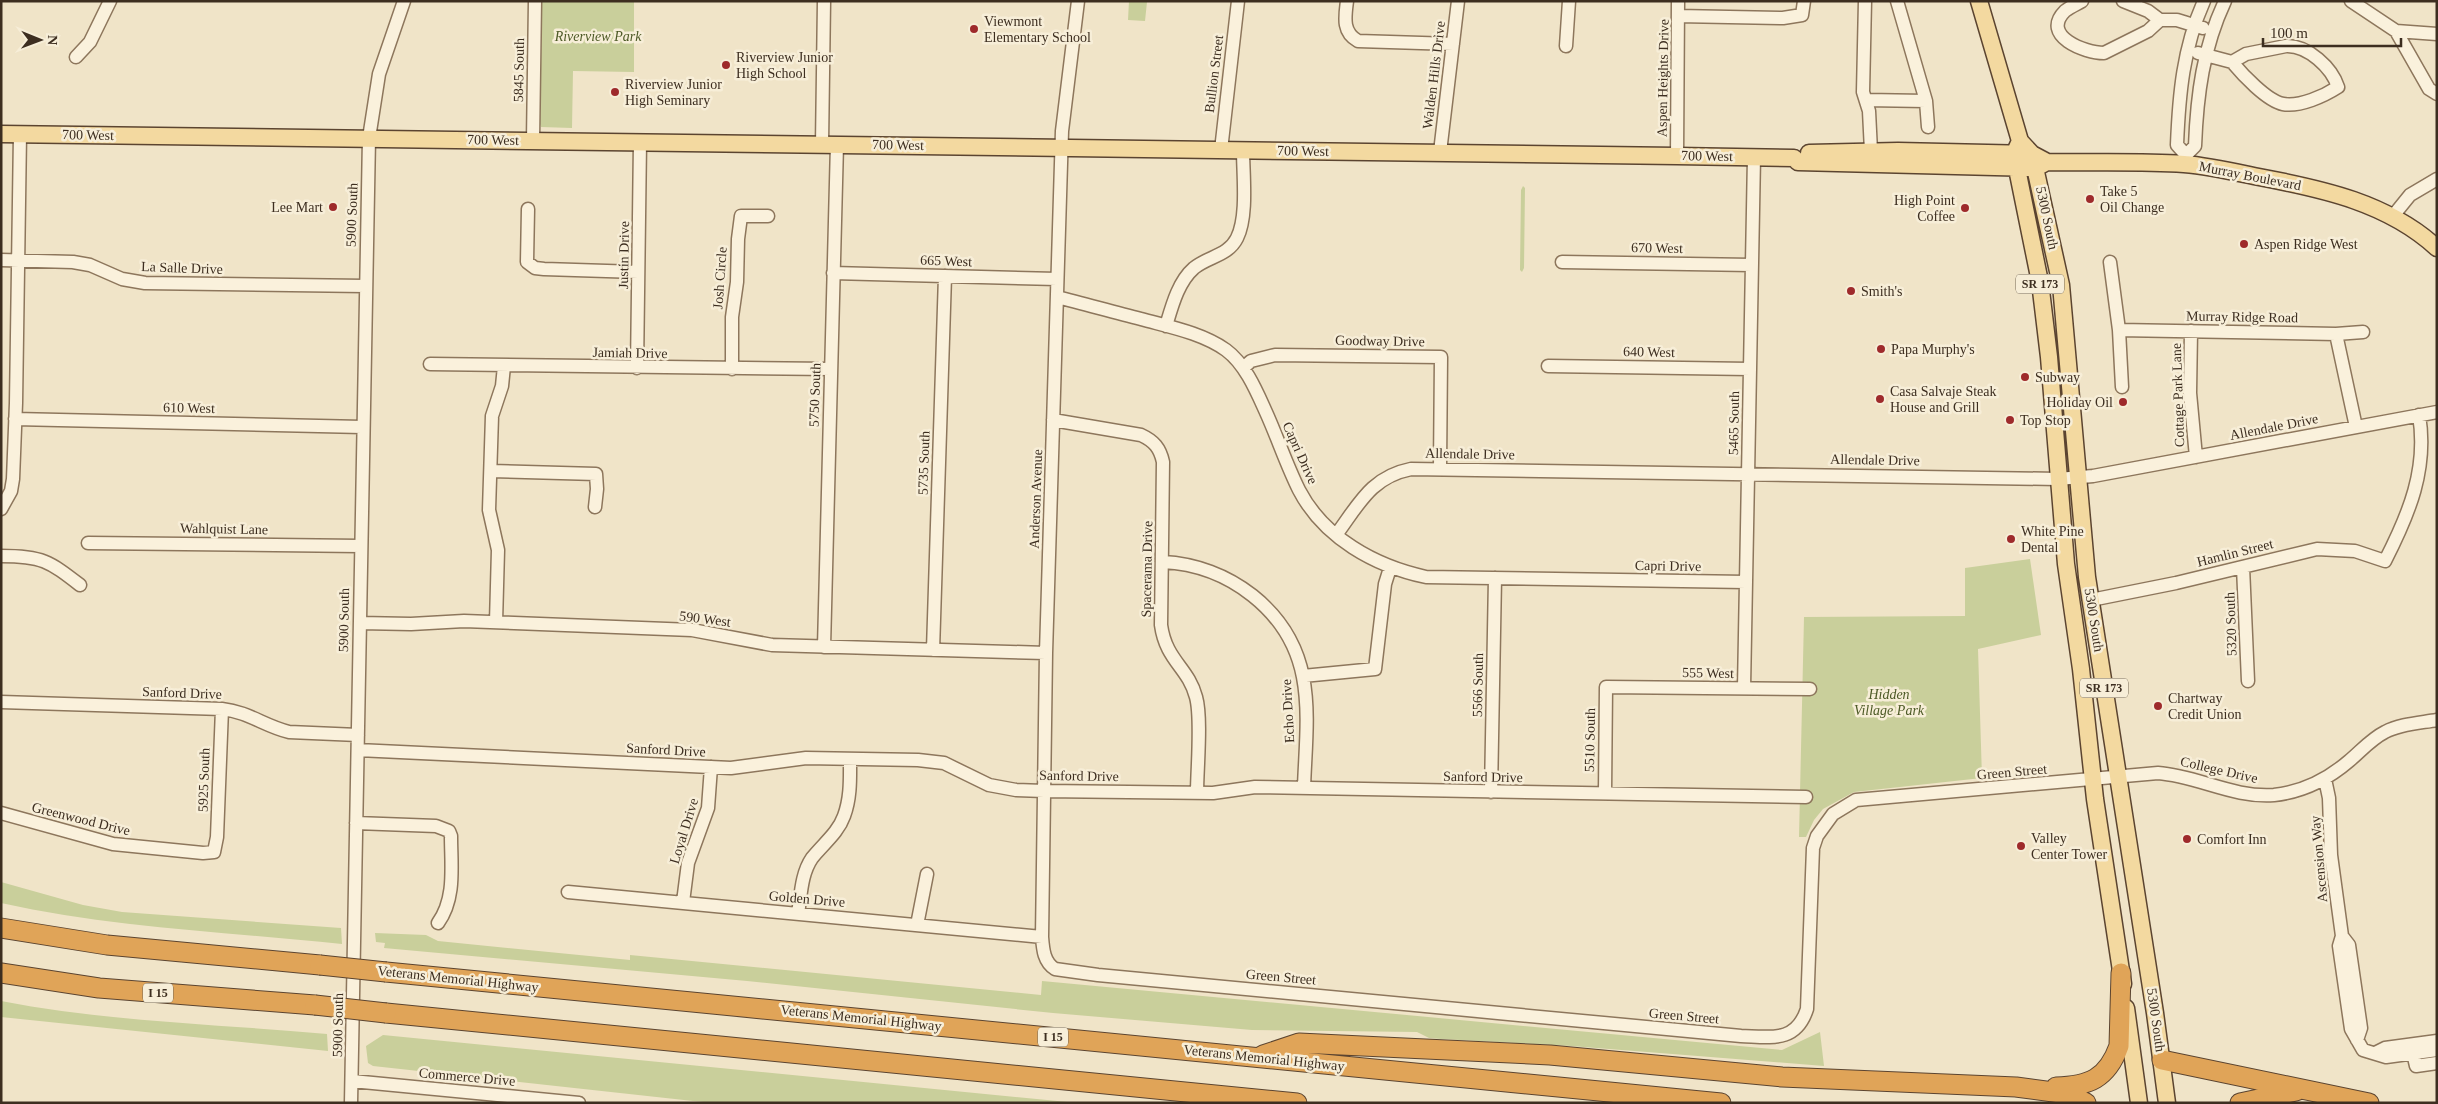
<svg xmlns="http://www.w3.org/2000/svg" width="2438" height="1104" font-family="'Times New Roman',serif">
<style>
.green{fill:#c9cf9b}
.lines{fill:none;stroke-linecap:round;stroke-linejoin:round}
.minor-casing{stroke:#8d765c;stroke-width:15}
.major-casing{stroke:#5b4430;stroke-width:19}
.highway-casing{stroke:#5b4430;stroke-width:21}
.minor{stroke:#faf1dc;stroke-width:12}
.major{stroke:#f3d9a0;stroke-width:16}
.highway{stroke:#e0a458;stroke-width:19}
.highway-bridge-casing{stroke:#5b4430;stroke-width:21;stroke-linecap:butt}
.highway-bridge{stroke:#e0a458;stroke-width:19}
.poi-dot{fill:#9e2a2b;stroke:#f7eed8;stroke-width:2}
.labels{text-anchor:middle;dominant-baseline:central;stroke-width:5;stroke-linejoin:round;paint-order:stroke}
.shield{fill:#f7eed8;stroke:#756857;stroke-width:1}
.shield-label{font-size:12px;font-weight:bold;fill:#3d2e20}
.poi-label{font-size:14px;fill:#3d2e20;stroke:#f7eed8;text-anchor:start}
.park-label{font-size:14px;font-style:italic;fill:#4d5a26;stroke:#f7eed8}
.street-label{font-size:14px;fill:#3d2e20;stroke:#f7eed8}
</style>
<rect width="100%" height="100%" fill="#f0e4c8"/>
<path class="green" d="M 542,1 L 634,1 L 634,72 L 573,71 L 572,128 L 541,127 L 540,124 Z
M 1129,1 L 1147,2 L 1145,21 L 1128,20 Z
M 1523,186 L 1525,188 L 1524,268 L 1522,272 L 1520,270 L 1521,190 Z
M 2030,559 L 2041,635 L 1978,649 L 1982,778 L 1854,792 L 1823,809 L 1814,820 L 1806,837 L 1799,837 L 1804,617 L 1965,616 L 1965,568 Z
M 1,882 L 83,905 L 122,912 L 341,928 L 342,944 C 229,932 113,928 1,903 Z
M 375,933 L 426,935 L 438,941 L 630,960 L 630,955 L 1041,995 L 1042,981 L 1782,1050 L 1820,1032 L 1824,1066 L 1571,1046 L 1441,1039 L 1429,1038 L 1417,1032 L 1252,1030 L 1053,1013 L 747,981 L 384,948 L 385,943 L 376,942 Z
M 1,1001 C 109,1022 218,1024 327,1034 L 328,1051 L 1,1017 Z
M 383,1035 L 1078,1103 L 715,1103 L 693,1101 L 373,1066 L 368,1063 L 366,1046 Z"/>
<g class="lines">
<g class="minor-casing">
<path id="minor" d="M 1078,1 L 1062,131 L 1046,653 L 1042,937 C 1043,950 1044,962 1055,969 L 1098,975 L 1741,1036 C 1771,1037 1796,1043 1807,1009 L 1813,848 L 1817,836 L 1833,814 L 1856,800 L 2158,773 C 2198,776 2233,798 2274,795 C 2302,792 2328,779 2349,761 C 2361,751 2371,739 2385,732 C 2400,724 2420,723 2437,720
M 1347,1 C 1345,17 1342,32 1358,41 L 1453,44
M 1865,1 L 1863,92 L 1869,111 L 1871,151
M 1897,1 L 1926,101 L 1928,127
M 2082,1 C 2077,4 2070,7 2065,11 C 2040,36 2085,53 2104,53 L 2148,31 L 2160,20 L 2148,11 L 2123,1
M 2351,1 L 2396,31
M 1678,16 L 1783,18 L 1802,15 L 1804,1
M 2160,20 L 2177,20 L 2203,28
M 2437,34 L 2396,31 L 2429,89 L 2437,94
M 1566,46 L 1569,1
M 2286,46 C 2308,45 2332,68 2338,87 C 2324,96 2300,107 2283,104 C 2267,101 2242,74 2232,62 L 2246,54 Z
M 2198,53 L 2232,62
M 76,57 L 90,42 L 110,1
M 1866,100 L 1926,101
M 533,140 L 535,1
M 822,144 L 824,1
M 1221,150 L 1238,1
M 1440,152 L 1458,1
M 2186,155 L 2195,146 C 2197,95 2203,48 2225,1
M 1677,156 L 1678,1
M 2186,164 L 2186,155 L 2177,145 C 2179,95 2183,48 2204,1
M 528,209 L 527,262 L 535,268 L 544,269 L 638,272
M 2393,216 L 2410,195 L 2437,179
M 1,260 L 73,262 L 90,265 L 122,279 L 145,283 L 365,286
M 1562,262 L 1752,265
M 2110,262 L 2119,330 L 2122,387
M 833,273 L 1057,279
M 1057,297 C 1085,304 1113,312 1141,319 C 1170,327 1202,333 1226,350 C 1245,364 1256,390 1265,410 C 1277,436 1286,464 1299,490 C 1324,538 1375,566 1426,577 L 1746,582
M 1166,326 C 1172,306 1178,282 1194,268 C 1209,256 1228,256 1237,238 C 1248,216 1243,175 1243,150
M 2119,330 L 2336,334 L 2363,332
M 2191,331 L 2190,393 L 2196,457
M 2336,334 L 2356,427
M 430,364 L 831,369
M 1548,366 L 1750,369
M 637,368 L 640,142
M 1243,368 L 1251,361 L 1275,355 L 1441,357 L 1440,468
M 732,369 L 732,317 L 737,282 L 738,239 L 741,216 L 768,216
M 15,419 L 362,427
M 1053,420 L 1141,435 C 1154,441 1160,448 1163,462 L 1161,625 C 1166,661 1188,667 1196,697 C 1202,718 1197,769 1197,793
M 491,471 L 596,474 L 597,489 L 595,507
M 1,509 L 11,491 L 13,479 L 16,403 L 20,134
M 1336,535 C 1359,504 1371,477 1411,469 L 2058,479 L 2093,476 L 2437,412
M 88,543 L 360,546
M 1,556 C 42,556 49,561 80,585
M 1163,562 C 1228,565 1290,610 1303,677 C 1310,713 1305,752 1304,788
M 2243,567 L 2248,681
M 2091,600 L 2176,583 L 2317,549 L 2355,551 L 2385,561 C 2409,514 2428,469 2419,415
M 496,622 L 498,550 L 489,510 L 492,416 L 502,386 L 504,366
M 360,623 L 411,624 L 464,621 L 692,630 L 772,645 L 1046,653
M 824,647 L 837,144
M 933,650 L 945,276
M 1303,676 L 1375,669 L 1385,584 L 1390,568
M 1744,688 L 1754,157
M 1,702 L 222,709 C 249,712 264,726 289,732 L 358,735
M 358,750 L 731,768 L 806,758 L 918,760 L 944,763 L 989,785 L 1016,790 L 1044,791 L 1213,793 L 1255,787 L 1806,797
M 2325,779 L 2329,798 L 2331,855 L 2342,936 L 2339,946 L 2351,1029 L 2363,1050 L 2386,1057 L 2437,1050
M 1491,792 L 1495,578
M 1605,793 L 1606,687 L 1810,689
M 1,813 L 113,844 L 203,853 L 214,852 L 217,837 L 222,709
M 356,823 L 436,826 L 449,831 L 451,836 C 451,866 456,898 438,923
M 568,892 L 1042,937
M 683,902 L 688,863 L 708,808 L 711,767
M 798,914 C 801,895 801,874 812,858 C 823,844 838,833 844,816 C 851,797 850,778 850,759
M 917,925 L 927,874
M 2342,936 L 2349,945 L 2361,1028 L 2357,1040
M 2375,1053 L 2385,1048 L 2437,1041
M 2413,1053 L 2416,1066 L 2437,1063
M 352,1081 L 579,1103
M 351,1103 L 369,138 L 379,74 L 404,1"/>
</g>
<g class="major-casing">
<path id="major" d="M 1979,1 L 2020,141 L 2032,154 L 2061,285 L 2087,577 L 2155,1013 L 2167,1103
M 1,134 L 1677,156 L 1794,158 L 1798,162 L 2036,168 L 2047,162
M 2020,141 L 2014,154 L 2040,282 L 2049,357 L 2066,564 L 2081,669 L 2095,799 L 2123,984
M 1809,153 L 1898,151 L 2032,154 L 2047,162 C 2093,163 2139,161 2184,164 C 2209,166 2235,172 2259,177 C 2323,189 2388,203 2437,248
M 2126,1008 L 2139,1103"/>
</g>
<g class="highway-casing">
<path id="highway" d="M 1,928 L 107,945 L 320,965
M 386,972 L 1721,1103
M 1,973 L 99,988 L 315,1005
M 386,1013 L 1297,1103
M 1263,1055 L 1299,1043 L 1550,1055 L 1782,1077 L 2016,1087 L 2068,1094 L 2086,1103
M 2162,1060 L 2369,1103
M 2056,1087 C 2089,1086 2107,1079 2119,1046 L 2121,973
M 2240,1103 L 2296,1091"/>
</g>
<use href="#minor" class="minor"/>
<use href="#major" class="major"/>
<use href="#highway" class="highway"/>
<g class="highway-bridge-casing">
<path id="highway-bridge" d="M 320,965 L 386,972
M 315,1005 L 386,1013"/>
</g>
<use href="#highway-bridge" class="highway-bridge"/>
</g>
<g class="poi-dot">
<circle cx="974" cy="29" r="5"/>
<circle cx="726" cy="65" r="5"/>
<circle cx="615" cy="92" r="5"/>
<circle cx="2090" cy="199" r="5"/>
<circle cx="333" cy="207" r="5"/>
<circle cx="1965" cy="208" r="5"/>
<circle cx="2244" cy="244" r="5"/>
<circle cx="1851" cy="291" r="5"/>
<circle cx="1881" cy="349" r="5"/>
<circle cx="2025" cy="377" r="5"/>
<circle cx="1880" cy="399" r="5"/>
<circle cx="2123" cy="402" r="5"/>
<circle cx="2010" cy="420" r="5"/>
<circle cx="2011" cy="539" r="5"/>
<circle cx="2158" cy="706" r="5"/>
<circle cx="2187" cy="839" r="5"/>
<circle cx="2021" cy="846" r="5"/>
</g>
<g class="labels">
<g class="shield">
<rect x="2016" y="274.5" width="48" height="19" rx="4"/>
<rect x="2080" y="678.5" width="48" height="19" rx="4"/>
<rect x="143" y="983.5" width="30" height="19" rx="4"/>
<rect x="1038" y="1027.5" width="30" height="19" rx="4"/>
</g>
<g class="shield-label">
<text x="2040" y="284">SR 173</text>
<text x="2104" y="688">SR 173</text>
<text x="158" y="993">I 15</text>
<text x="1053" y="1037">I 15</text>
</g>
<g class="poi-label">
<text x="984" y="21">Viewmont<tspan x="984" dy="16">Elementary School</tspan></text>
<text x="736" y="57">Riverview Junior<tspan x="736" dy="16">High School</tspan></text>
<text x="625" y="84">Riverview Junior<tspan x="625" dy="16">High Seminary</tspan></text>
<text x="2100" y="191">Take 5<tspan x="2100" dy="16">Oil Change</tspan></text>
<text x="1955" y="200" text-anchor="end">High Point<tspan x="1955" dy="16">Coffee</tspan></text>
<text x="323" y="207" text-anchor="end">Lee Mart</text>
<text x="2254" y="244">Aspen Ridge West</text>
<text x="1861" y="291">Smith's</text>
<text x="1891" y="349">Papa Murphy's</text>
<text x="2035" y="377">Subway</text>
<text x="1890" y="391">Casa Salvaje Steak<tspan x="1890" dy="16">House and Grill</tspan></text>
<text x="2113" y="402" text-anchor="end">Holiday Oil</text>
<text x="2020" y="420">Top Stop</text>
<text x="2021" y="531">White Pine<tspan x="2021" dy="16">Dental</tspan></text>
<text x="2168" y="698">Chartway<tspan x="2168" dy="16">Credit Union</tspan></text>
<text x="2031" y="838">Valley<tspan x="2031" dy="16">Center Tower</tspan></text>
<text x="2197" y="839">Comfort Inn</text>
</g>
<g class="park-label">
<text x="598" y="36">Riverview Park</text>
<text x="1889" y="694">Hidden<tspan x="1889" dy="16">Village Park</tspan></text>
</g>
<g class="street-label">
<text transform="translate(519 70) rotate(-89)">5845 South</text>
<text transform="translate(1214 74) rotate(-83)">Bullion Street</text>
<text transform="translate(1434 75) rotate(-83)">Walden Hills Drive</text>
<text transform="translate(1663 78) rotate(-89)">Aspen Heights Drive</text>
<text transform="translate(88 135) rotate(1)">700 West</text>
<text transform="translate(493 140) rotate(1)">700 West</text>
<text transform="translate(898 145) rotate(1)">700 West</text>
<text transform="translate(1303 151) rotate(1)">700 West</text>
<text transform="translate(1707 156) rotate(1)">700 West</text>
<text transform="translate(2250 176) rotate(11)">Murray Boulevard</text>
<text transform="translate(352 215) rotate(-88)">5900 South</text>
<text transform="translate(2047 218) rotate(78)">5300 South</text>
<text transform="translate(1657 248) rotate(1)">670 West</text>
<text transform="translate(624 255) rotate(-89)">Justin Drive</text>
<text transform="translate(946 261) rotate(2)">665 West</text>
<text transform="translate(182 268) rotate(2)">La Salle Drive</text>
<text transform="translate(720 278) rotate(-86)">Josh Circle</text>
<text transform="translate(2242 317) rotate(1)">Murray Ridge Road</text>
<text transform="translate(1380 341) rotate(1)">Goodway Drive</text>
<text transform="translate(1649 352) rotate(1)">640 West</text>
<text transform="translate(630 353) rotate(1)">Jamiah Drive</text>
<text transform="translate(815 395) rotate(-88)">5750 South</text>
<text transform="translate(2178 395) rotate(-92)">Cottage Park Lane</text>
<text transform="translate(189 408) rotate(1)">610 West</text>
<text transform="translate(1734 423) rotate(-89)">5465 South</text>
<text transform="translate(2274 427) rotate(-11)">Allendale Drive</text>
<text transform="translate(1300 453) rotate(66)">Capri Drive</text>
<text transform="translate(1470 454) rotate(1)">Allendale Drive</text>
<text transform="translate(1875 460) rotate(1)">Allendale Drive</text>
<text transform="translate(924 463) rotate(-88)">5735 South</text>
<text transform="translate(1036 499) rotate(-88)">Anderson Avenue</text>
<text transform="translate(224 529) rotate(1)">Wahlquist Lane</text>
<text transform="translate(2235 553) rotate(-14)">Hamlin Street</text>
<text transform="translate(1668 566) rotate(1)">Capri Drive</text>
<text transform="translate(1147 569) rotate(-89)">Spacerama Drive</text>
<text transform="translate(705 619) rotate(7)">590 West</text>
<text transform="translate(344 620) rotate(-89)">5900 South</text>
<text transform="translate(2094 620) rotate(81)">5300 South</text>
<text transform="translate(2231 624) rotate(-92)">5320 South</text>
<text transform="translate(1708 673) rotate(1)">555 West</text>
<text transform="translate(1478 685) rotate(-89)">5566 South</text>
<text transform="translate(182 693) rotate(2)">Sanford Drive</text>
<text transform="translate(1288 711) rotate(-93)">Echo Drive</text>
<text transform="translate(1590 740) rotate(-89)">5510 South</text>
<text transform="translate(666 750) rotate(3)">Sanford Drive</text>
<text transform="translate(2219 770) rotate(13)">College Drive</text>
<text transform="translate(2012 772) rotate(-5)">Green Street</text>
<text transform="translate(1079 776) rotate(1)">Sanford Drive</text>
<text transform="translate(1483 777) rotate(1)">Sanford Drive</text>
<text transform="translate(204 780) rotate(-88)">5925 South</text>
<text transform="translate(81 819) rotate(14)">Greenwood Drive</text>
<text transform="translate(684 831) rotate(-73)">Loyal Drive</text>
<text transform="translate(2319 859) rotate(-95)">Ascension Way</text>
<text transform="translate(807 899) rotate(5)">Golden Drive</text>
<text transform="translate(1281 977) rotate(5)">Green Street</text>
<text transform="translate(458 979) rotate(6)">Veterans Memorial Highway</text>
<text transform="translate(1684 1016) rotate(5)">Green Street</text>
<text transform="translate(861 1018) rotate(6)">Veterans Memorial Highway</text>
<text transform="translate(2156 1020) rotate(82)">5300 South</text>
<text transform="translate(338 1025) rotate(-89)">5900 South</text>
<text transform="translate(1264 1058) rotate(6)">Veterans Memorial Highway</text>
<text transform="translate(467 1077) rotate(5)">Commerce Drive</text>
</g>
</g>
<rect width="2438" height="1104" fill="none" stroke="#3d2e20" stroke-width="5"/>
<g transform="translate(40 40) rotate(91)" stroke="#f7eed8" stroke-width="4" paint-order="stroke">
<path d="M0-4L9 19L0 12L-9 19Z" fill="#3d2e20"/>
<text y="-8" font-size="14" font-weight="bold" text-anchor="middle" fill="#3d2e20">N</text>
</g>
<path d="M2263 38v8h138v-8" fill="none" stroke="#3d2e20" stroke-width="2.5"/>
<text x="2270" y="38" font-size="15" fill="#3d2e20" stroke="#f7eed8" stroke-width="4" paint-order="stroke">100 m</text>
</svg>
